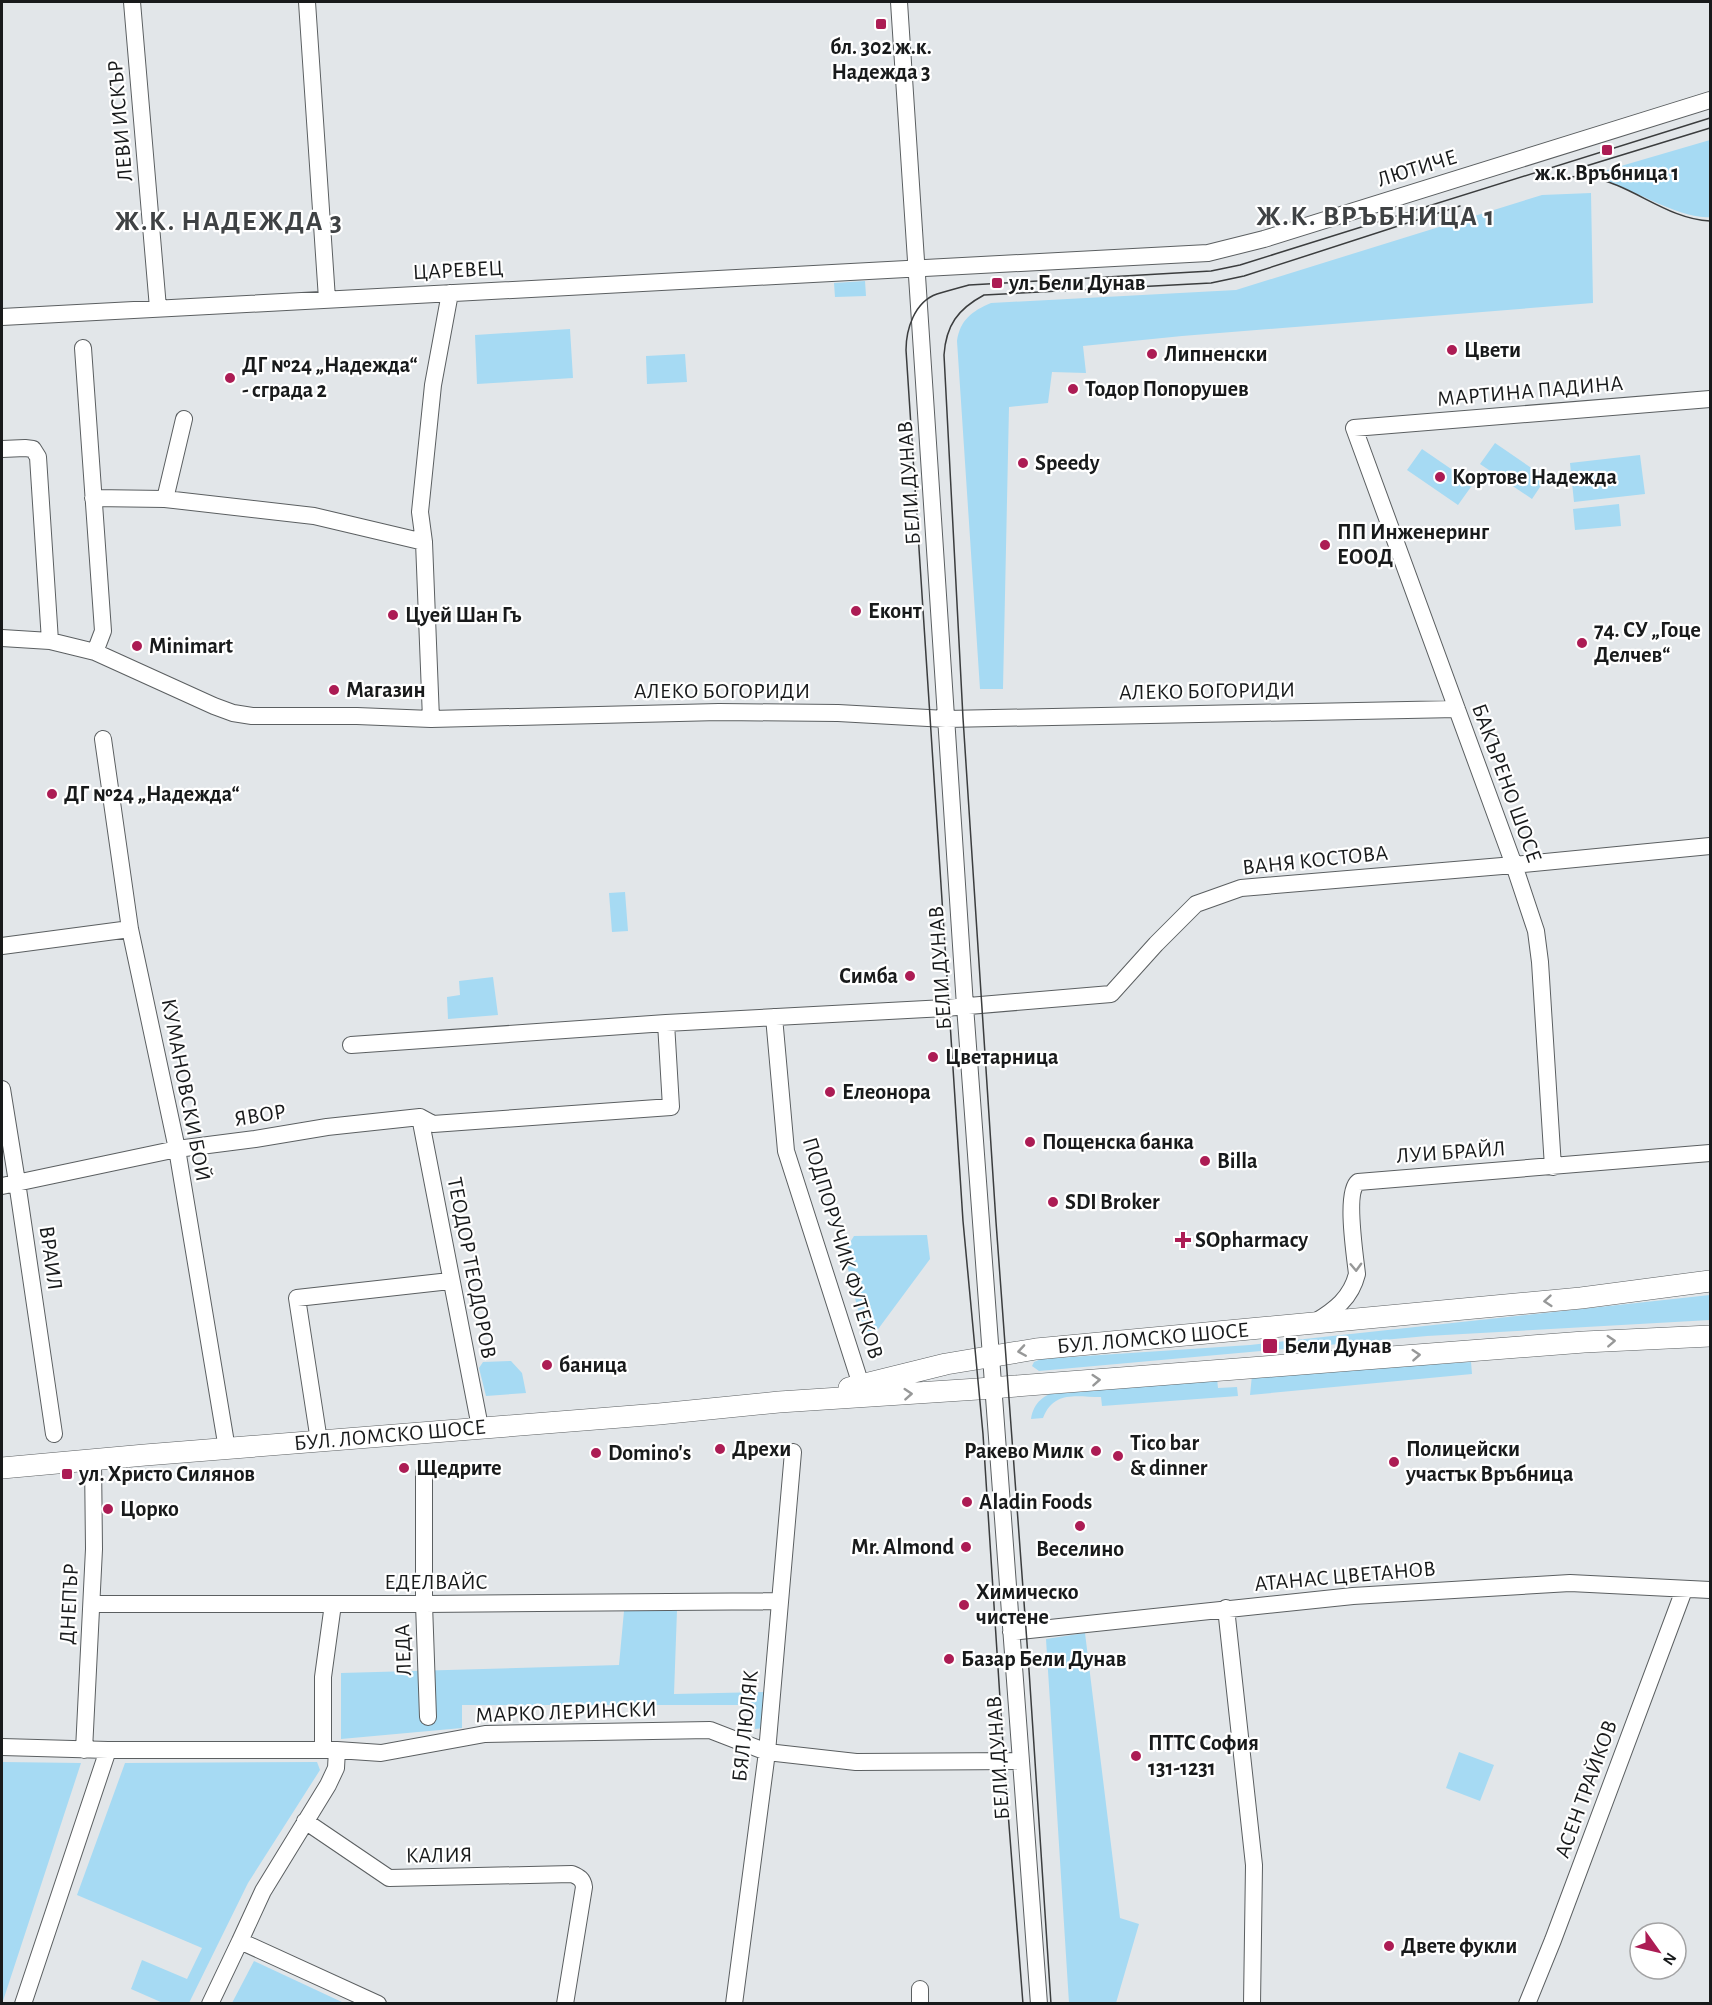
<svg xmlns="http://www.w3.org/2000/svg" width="1712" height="2005" font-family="'Alegreya Sans',sans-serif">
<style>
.green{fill:#a6daf3}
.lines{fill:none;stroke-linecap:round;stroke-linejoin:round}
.minor-casing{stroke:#5b5f61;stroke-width:18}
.major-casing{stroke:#5b5f61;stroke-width:22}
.minor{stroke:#fff;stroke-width:16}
.major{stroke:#fff;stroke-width:21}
.tram{stroke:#3b3d3e;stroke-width:1.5}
.oneway{stroke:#979898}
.poi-dot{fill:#ac1c54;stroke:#fff;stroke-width:2}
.labels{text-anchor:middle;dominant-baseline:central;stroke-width:4.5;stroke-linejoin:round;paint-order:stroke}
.poi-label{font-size:22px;font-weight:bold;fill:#181a1b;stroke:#fff;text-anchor:start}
.street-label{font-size:22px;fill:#181a1b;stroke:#fff}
.district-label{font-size:28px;font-weight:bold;letter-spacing:1.5px;fill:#3f4244;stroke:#fff}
</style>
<rect width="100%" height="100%" fill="#e2e6e9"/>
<path class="green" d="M 1710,140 L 1710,217 C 1681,220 1629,187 1597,177 L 1597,173 Z
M 1591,193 L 1593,303 L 1182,336 L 1083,346 L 1086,373 L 1052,372 L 1048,403 L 1009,407 L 1003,689 L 980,689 L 957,341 C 960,320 972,311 991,303 L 1236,290 L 1542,195 Z
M 865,281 L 866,296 L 835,297 L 834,283 Z
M 570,329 L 573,378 L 477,384 L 475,335 Z
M 685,354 L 687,382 L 647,384 L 646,356 Z
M 1495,443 L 1546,478 L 1532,499 L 1480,464 Z
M 1422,449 L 1473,484 L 1458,505 L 1407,470 Z
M 1640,455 L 1645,494 L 1574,502 L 1570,463 Z
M 1619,504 L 1621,526 L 1575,530 L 1573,509 Z
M 625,892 L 628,931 L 612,932 L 609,893 Z
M 493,977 L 498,1015 L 448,1019 L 447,997 L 460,995 L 459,981 Z
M 927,1235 L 930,1259 L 873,1336 L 862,1327 L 844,1252 L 854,1236 Z
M 1710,1295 L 1710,1320 L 1427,1336 L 1039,1371 L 1032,1366 L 1034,1362 L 1041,1359 L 1250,1345 Z
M 511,1361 L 522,1373 L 526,1393 L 486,1396 L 479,1368 L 483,1362 Z
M 1471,1362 L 1472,1374 L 1250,1395 L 1252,1375 Z
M 1217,1378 L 1218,1388 L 1237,1387 L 1238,1396 L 1102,1406 L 1101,1397 C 1076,1397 1054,1390 1043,1418 L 1031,1419 C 1034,1401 1044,1396 1060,1389 Z
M 677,1610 L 674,1694 L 767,1692 L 764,1728 L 755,1729 L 756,1705 L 462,1705 L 462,1728 L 341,1739 L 341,1673 L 619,1665 L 624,1611 Z
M 1085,1633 L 1120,1918 L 1139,1924 L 1116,2003 L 1069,2003 L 1046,1639 Z
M 1459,1752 L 1494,1765 L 1480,1801 L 1446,1788 Z
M 2,1762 L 81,1763 L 2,2004 Z
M 317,1762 L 320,1770 L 248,1883 L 189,2003 L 163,2003 L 131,1989 L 142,1960 L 187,1979 L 202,1948 L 77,1895 L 125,1763 Z
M 254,1961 L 344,2003 L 232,2003 Z"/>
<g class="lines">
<g class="minor-casing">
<path id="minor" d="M 132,2 L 158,308
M 307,2 L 327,299
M 899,2 L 965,1006 L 1039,2004
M 2,317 L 1208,253 L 1264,239 L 1710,100
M 83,348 L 103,631 L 95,652
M 2,449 L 25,448 L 33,449 L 38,457 L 50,641
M 93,498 L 165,499 L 314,516 L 424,542
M 165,499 L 184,419
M 2,638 L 50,641 L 95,652 L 214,706 L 233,713 L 252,716 L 357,716 L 431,719 L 719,712 L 838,713 L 946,719 L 1457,709
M 431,719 L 424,542 L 420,512 L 433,385 L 450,293
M 103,739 L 130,929 L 177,1149 L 227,1449
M 2,946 L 130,929
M 774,1017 L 786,1151 L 861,1385
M 351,1045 L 666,1023 L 945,1008 L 1111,994 L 1156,944 L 1196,904 L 1241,888 L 1514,865 L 1710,846
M 2,1089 L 17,1182 L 54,1434
M 420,1117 L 433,1124 L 671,1107 L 666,1023
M 420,1117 L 480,1427
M 1553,1167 L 1540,962 L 1536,931 L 1514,865 L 1354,428 L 1710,399
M 2,1186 L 177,1149 L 255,1139 L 327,1127 L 420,1117
M 1315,1322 C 1335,1310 1351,1298 1357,1274 C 1355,1256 1345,1192 1358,1182 L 1710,1153
M 319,1441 L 297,1298 L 450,1281
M 424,1473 L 424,1604 L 428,1717
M 92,1604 L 424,1604 L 780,1601
M 1226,1608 L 1254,1865 L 1252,2004
M 1011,1632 L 1353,1596 L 1570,1583 L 1710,1590
M 2,1747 L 108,1750 L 337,1750 L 381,1753 L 485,1734 L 710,1730 L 767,1752 L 856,1762 L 1021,1761
M 84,1750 L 94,1549 L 93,1459
M 323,1750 L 323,1677 L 333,1604
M 337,1750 L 336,1768 L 328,1785 L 263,1891 L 240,1941 L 378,2004
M 305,1821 L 389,1878 L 572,1874 C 579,1877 583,1879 584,1887 L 565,2004
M 920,1989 L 920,2004
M 23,2004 L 108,1750
M 210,2004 L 240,1941
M 734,2004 L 767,1752 L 793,1452
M 1527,2004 L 1553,1940 L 1684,1590"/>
</g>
<g class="major-casing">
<path id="major" d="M 849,1388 L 946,1364 L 1036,1349 L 1581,1298 L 1710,1281
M 2,1468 L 145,1455 L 659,1414 L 779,1402 L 978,1389 L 1584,1342 L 1710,1336"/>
</g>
<use href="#minor" class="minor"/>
<use href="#major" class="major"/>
<path class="tram" d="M 1586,166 L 1710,128
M 1547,178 C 1560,178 1576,175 1589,177 C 1632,184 1666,219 1710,221
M 1023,2004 L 1004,1761 L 983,1434 L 963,1221 L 906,350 C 906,330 914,302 937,294 C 947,291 958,288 969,285 L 1211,271 L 1240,265 L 1710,118
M 1051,2004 L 1029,1670 L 996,1222 L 963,718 L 944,355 C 946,325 958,309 984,295 L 1211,283 L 1244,276 L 1460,206"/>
</g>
<defs><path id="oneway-chevron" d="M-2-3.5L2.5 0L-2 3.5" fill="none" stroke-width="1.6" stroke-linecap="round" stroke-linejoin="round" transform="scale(1.5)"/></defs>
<g class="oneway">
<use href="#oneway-chevron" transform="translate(1356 1267) rotate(88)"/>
<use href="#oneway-chevron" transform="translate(1548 1301) rotate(175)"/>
<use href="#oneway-chevron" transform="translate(1611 1341) rotate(-3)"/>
<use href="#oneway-chevron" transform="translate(1022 1351) rotate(171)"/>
<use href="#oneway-chevron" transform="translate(1416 1355) rotate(-4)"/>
<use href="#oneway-chevron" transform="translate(1096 1380) rotate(-4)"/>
<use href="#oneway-chevron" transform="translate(908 1394) rotate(-4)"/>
</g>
<g class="poi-dot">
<rect x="875" y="18" width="12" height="12" rx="3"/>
<rect x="1601" y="144" width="12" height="12" rx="3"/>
<rect x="991" y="277" width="12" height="12" rx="3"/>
<circle cx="1452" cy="350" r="6"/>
<circle cx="1152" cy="354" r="6"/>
<circle cx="230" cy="378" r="6"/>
<circle cx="1073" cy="389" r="6"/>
<circle cx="1023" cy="463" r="6"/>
<circle cx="1440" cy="477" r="6"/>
<circle cx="1325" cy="545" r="6"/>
<circle cx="856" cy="611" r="6"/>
<circle cx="393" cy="615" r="6"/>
<circle cx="1582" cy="643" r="6"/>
<circle cx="137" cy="646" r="6"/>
<circle cx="334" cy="690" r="6"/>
<circle cx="52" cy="794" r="6"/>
<circle cx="910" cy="976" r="6"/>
<circle cx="933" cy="1057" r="6"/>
<circle cx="830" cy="1092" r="6"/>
<circle cx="1030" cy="1142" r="6"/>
<circle cx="1205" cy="1161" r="6"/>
<circle cx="1053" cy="1202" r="6"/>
<path d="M1180 1231h6v6h6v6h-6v6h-6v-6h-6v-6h6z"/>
<rect x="1262" y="1338" width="16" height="16" rx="3"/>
<circle cx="547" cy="1365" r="6"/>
<circle cx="720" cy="1449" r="6"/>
<circle cx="1096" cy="1451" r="6"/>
<circle cx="596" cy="1453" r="6"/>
<circle cx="1118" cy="1456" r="6"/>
<circle cx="1394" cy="1462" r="6"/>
<circle cx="404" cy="1468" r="6"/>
<rect x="61" y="1468" width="12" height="12" rx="3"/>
<circle cx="967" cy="1502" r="6"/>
<circle cx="108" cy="1509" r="6"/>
<circle cx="1080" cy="1526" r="6"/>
<circle cx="966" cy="1547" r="6"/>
<circle cx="964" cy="1605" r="6"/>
<circle cx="949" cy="1659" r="6"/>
<circle cx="1136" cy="1756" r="6"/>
<circle cx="1389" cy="1946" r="6"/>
</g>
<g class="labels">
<g class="poi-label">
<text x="881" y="47" text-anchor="middle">бл. 302 ж.к.<tspan x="881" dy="25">Надежда 3</tspan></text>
<text x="1607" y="173" text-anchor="middle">ж.к. Връбница 1</text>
<text x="1009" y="283">ул. Бели Дунав</text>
<text x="1464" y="350">Цвети</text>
<text x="1164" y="354">Липненски</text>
<text x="242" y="365">ДГ №24 „Надежда“<tspan x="242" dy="25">- сграда 2</tspan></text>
<text x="1085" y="389">Тодор Попорушев</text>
<text x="1035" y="463">Speedy</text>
<text x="1452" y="477">Кортове Надежда</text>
<text x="1337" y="532">ПП Инженеринг<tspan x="1337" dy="25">ЕООД</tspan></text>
<text x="868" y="611">Еконт</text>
<text x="405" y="615">Цуей Шан Гъ</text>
<text x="1594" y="630">74. СУ „Гоце<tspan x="1594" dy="25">Делчев“</tspan></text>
<text x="149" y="646">Minimart</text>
<text x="346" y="690">Магазин</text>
<text x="64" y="794">ДГ №24 „Надежда“</text>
<text x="898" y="976" text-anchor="end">Симба</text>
<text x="945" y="1057">Цветарница</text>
<text x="842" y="1092">Елеонора</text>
<text x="1042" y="1142">Пощенска банка</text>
<text x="1217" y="1161">Billa</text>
<text x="1065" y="1202">SDI Broker</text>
<text x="1195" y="1240">SOpharmacy</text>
<text x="1284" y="1346">Бели Дунав</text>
<text x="559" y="1365">баница</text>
<text x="1130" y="1443">Tico bar<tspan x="1130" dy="25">&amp; dinner</tspan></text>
<text x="732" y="1449">Дрехи</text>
<text x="1406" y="1449">Полицейски<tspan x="1406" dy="25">участък Връбница</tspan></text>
<text x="1084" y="1451" text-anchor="end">Ракево Милк</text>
<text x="608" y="1453">Domino's</text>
<text x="416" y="1468">Щедрите</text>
<text x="79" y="1474">ул. Христо Силянов</text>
<text x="979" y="1502">Aladin Foods</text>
<text x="120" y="1509">Цорко</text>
<text x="954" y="1547" text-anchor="end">Mr. Almond</text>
<text x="1080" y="1549" text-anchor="middle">Веселино</text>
<text x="976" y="1592">Химическо<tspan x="976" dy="25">чистене</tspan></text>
<text x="961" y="1659">Базар Бели Дунав</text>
<text x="1148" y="1743">ПТТС София<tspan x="1148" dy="25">131-1231</tspan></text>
<text x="1401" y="1946">Двете фукли</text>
</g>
<g class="street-label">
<text transform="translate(120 121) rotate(-95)">ЛЕВИ ИСКЪР</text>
<text transform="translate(1417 168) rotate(-17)">ЛЮТИЧЕ</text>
<text transform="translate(458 270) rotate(-3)">ЦАРЕВЕЦ</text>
<text transform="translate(1530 391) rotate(-5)">МАРТИНА ПАДИНА</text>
<text transform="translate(909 483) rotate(-94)">БЕЛИ ДУНАВ</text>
<text x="722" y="691">АЛЕКО БОГОРИДИ</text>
<text transform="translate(1207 691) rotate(-1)">АЛЕКО БОГОРИДИ</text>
<text transform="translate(1507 783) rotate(70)">БАКЪРЕНО ШОСЕ</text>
<text transform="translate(1315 860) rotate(-6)">ВАНЯ КОСТОВА</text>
<text transform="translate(940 968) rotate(-94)">БЕЛИ ДУНАВ</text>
<text transform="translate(186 1090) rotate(79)">КУМАНОВСКИ БОЙ</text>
<text transform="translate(260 1115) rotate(-9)">ЯВОР</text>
<text transform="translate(1451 1152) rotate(-4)">ЛУИ БРАЙЛ</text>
<text transform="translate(843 1248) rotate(73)">ПОДПОРУЧИК ФУТЕКОВ</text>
<text transform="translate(51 1258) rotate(82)">ВРАИЛ</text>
<text transform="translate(472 1268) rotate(79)">ТЕОДОР ТЕОДОРОВ</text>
<text transform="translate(1153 1338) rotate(-5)">БУЛ. ЛОМСКО ШОСЕ</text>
<text transform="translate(390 1435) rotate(-5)">БУЛ. ЛОМСКО ШОСЕ</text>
<text transform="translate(1345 1576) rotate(-5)">АТАНАС ЦВЕТАНОВ</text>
<text x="436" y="1582">ЕДЕЛВАЙС</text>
<text transform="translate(69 1604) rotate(-87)">ДНЕПЪР</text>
<text transform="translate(403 1650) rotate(-92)">ЛЕДА</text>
<text transform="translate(566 1712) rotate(-2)">МАРКО ЛЕРИНСКИ</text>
<text transform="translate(745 1726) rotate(-84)">БЯЛ ЛЮЛЯК</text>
<text transform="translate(998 1758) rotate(-94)">БЕЛИ ДУНАВ</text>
<text transform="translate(1586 1789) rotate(-70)">АСЕН ТРАЙКОВ</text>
<text transform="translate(439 1855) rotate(-1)">КАЛИЯ</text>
</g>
<g class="district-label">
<text x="1376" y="217">Ж.К. ВРЪБНИЦА 1</text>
<text x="229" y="222">Ж.К. НАДЕЖДА 3</text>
</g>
</g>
<rect width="1712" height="2005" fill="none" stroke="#181a1b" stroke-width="6"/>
<g transform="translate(1658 1951) rotate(124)"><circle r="28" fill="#ffffff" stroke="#a3a3a4" stroke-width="1.5"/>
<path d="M0-4.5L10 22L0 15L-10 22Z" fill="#ac1c54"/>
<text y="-9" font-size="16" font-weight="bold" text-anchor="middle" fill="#181a1b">N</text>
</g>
</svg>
